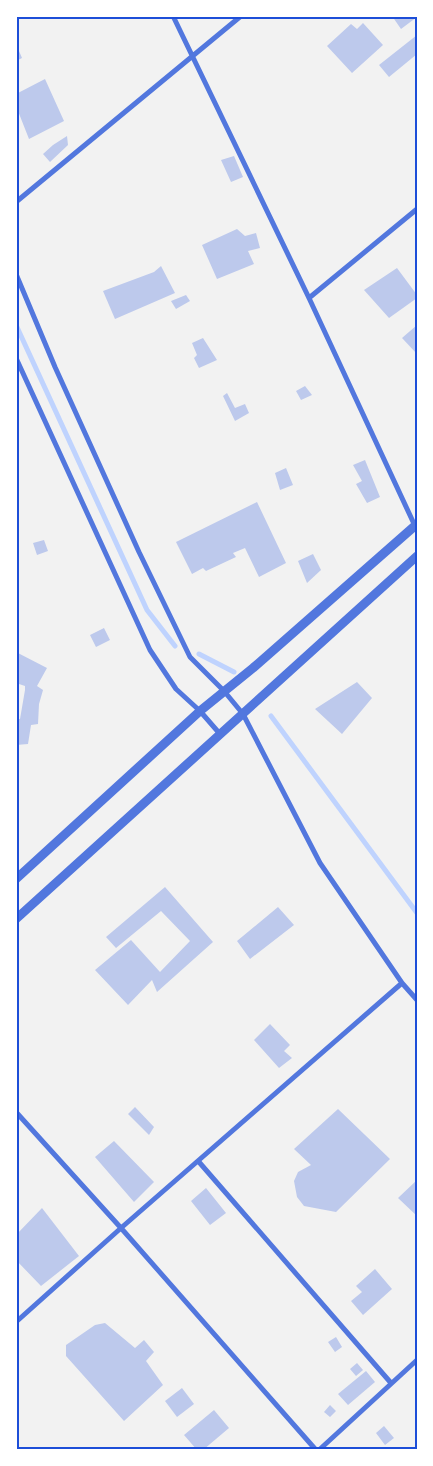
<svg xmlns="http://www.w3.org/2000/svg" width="433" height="1466" font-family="'Fira Sans',sans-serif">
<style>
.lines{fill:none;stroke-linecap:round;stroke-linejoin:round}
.stream{stroke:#bfd3fe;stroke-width:5}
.building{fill:#bdc9ec}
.minor{stroke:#5277de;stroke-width:5}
.tertiary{stroke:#5277de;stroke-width:9}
.neatline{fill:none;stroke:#1d4ed8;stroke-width:2}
</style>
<rect width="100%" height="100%" fill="#f2f2f2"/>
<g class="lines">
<path class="stream" d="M 16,325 L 147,610 L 175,646
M 199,654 L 234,672
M 271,716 L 417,913"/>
</g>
<path class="building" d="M 392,16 L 417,16 L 417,17 L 401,29 Z
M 363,23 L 383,45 L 352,73 L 327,46 L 351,24 L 357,29 Z
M 417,35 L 417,54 L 389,77 L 379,65 Z
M 16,44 L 22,58 L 16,61 Z
M 45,79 L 64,121 L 29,139 L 16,106 L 16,94 Z
M 67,136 L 68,145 L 50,162 L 43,154 L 53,145 Z
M 234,156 L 243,177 L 231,182 L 221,160 Z
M 237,229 L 245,236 L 256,233 L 260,248 L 248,251 L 254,264 L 217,279 L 202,245 Z
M 161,266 L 175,293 L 115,319 L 103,291 L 154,272 Z
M 397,268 L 417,295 L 417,298 L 389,318 L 364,290 Z
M 186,295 L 190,301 L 176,309 L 171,301 Z
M 417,325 L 417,354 L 402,338 Z
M 203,338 L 217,360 L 199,368 L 194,358 L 197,355 L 192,343 Z
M 305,386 L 312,395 L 301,400 L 296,391 Z
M 227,393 L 235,408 L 245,404 L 249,413 L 235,421 L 223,396 Z
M 365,460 L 380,497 L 367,503 L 356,484 L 362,481 L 353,465 Z
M 286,468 L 293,485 L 280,490 L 275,473 Z
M 257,502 L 286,563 L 259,577 L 245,548 L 233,553 L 236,557 L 206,571 L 203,568 L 192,574 L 176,542 Z
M 44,540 L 48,551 L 37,555 L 33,543 Z
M 313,554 L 321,570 L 307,583 L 298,561 Z
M 104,628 L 110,640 L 96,647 L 90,635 Z
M 16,652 L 47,668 L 37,686 L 43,690 L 39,704 L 38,724 L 31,725 L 28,744 L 16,745 L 16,719 L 20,719 L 25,690 L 25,686 L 16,683 Z
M 357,682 L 372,698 L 342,734 L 315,709 Z
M 165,887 L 213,942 L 157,992 L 152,980 L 128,1005 L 95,970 L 131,940 L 160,972 L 190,941 L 161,911 L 116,948 L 106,937 Z
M 278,907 L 294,925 L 250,959 L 237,941 Z
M 270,1024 L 290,1045 L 284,1051 L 292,1058 L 279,1068 L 254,1040 Z
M 135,1107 L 154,1127 L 149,1135 L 128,1114 Z
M 338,1109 L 390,1159 L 336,1212 L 304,1206 L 297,1197 L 294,1181 L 298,1172 L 311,1165 L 294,1149 Z
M 114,1141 L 154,1182 L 134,1202 L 95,1157 Z
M 417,1180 L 417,1216 L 398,1198 Z
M 206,1188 L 226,1213 L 210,1225 L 191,1201 Z
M 42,1208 L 79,1256 L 41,1286 L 16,1260 L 16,1235 Z
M 375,1269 L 392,1289 L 363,1315 L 351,1301 L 362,1292 L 356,1286 Z
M 105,1323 L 135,1348 L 144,1340 L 154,1352 L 146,1361 L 163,1385 L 124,1421 L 66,1356 L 66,1345 L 95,1325 Z
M 336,1337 L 342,1347 L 335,1352 L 328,1342 Z
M 357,1363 L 363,1370 L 356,1376 L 350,1369 Z
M 366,1371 L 375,1382 L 348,1405 L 338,1394 Z
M 182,1388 L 194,1404 L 177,1417 L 165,1401 Z
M 330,1405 L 336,1411 L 330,1417 L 324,1412 Z
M 214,1410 L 229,1428 L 203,1450 L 197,1450 L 184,1435 Z
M 384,1426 L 394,1438 L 385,1445 L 376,1433 Z"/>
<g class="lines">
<path class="minor" d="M 173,16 L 309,298 L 415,526
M 16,202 L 241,16
M 16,274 L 55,367 L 139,552 L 190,657 L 224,691 L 243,714 L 320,863 L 402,983 L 417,1000
M 309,298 L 417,209
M 16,358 L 150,650 L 176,689 L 200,711 L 220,734
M 16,1112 L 121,1228 L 316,1450
M 199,1162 L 391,1383
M 16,1322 L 121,1228 L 402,983
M 319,1450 L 417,1360"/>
<path class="tertiary" d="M 16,879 L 200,711 L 253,668 L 417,524
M 16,919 L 417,556"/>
</g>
<rect width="433" height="1466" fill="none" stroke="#ffffff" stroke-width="35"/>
<rect x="18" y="18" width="398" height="1430" class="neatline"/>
</svg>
